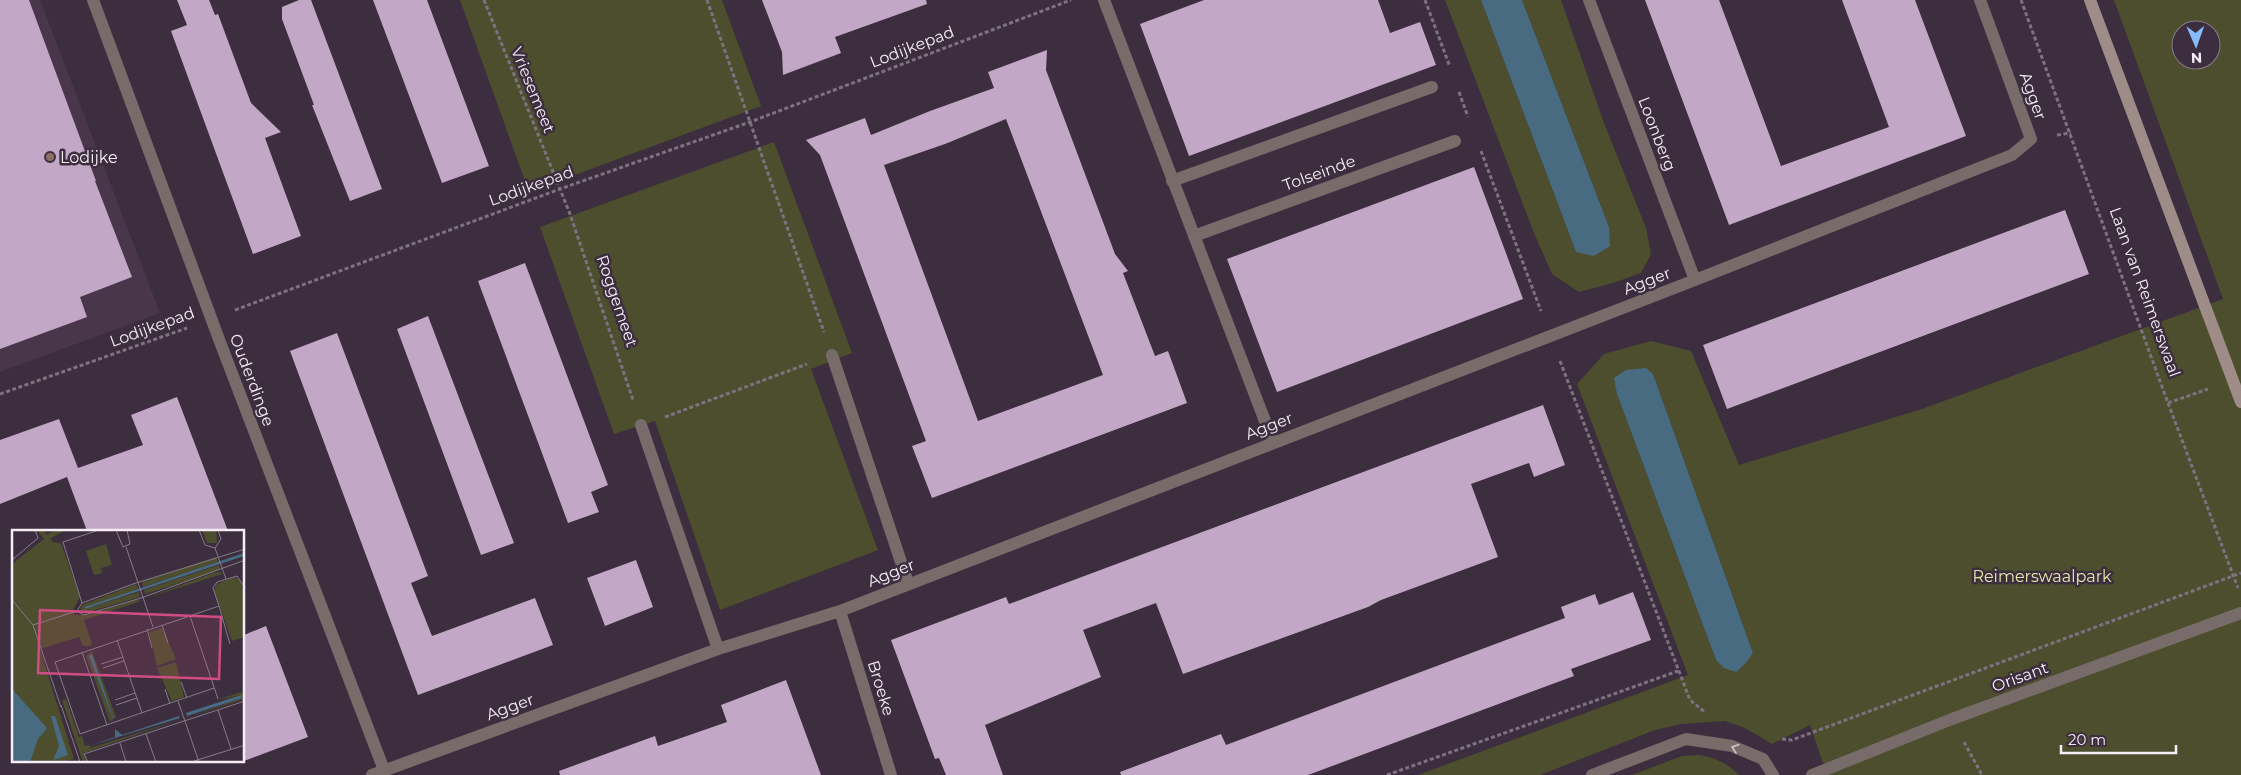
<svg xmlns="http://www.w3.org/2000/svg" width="2241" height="775" font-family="Montserrat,sans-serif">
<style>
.built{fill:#49364b}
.green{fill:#4c4e2e;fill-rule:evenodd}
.water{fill:#496b82}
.building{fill:#c3a7c6;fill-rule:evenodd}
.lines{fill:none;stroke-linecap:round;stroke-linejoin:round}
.path{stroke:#7e7280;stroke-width:3;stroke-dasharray:4 2.5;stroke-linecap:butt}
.street{stroke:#776c6a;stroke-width:12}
.secondary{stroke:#9d8c87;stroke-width:12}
.oneway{stroke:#c3b9bf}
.education-dot{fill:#8d6e63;stroke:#3c2e3e;stroke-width:2}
.labels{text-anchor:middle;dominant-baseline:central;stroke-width:5;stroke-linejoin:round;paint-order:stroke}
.street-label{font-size:16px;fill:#f6edf7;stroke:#3c2e3e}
.poi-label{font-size:16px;fill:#f6edf7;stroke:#3c2e3e;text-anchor:start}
.park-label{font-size:16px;fill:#e3e8a7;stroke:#3c2e3e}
.inset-road{fill:none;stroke:#867a88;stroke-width:1}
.view{fill:#cf4d82;fill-opacity:0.15;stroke:#cf4d82;stroke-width:2.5}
.inset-edge{fill:none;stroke:#f6edf7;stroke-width:2.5}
</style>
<rect width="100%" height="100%" fill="#3c2e3e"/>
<path class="built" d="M 0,0 L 40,0 L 160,313 L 0,372 Z"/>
<path class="green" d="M 460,0 L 722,0 L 761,106 L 529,192 Z
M 1445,0 L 1481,0 L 1576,252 L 1609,227 L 1522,0 L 1561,0 L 1604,123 L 1646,228 L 1651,254 L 1641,273 L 1613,283 L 1579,292 L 1552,274 L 1534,233 Z
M 2114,0 L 2241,0 L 2241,775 L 1827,775 L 1810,725 L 1772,744 L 1745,728 L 1725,721 L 1681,724 L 1655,730 L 1540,775 L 1418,775 L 1688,675 L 1577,384 L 1604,354 L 1651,341 L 1691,351 L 1739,465 L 1922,409 L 2223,299 ZM 2181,30 L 2211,30 L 2211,60 L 2181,60 ZM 1653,374 L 1753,653 L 1724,668 L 1716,660 L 1617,394 Z
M 774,142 L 852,353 L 811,369 L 878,550 L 720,610 L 655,421 L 614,434 L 540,227 Z
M 1700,755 C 1716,758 1727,763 1739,775 L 1632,775 L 1682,756 Z"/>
<path class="water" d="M 1481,0 L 1522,0 L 1609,227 L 1610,246 L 1594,256 L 1576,252 Z
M 1646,368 L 1653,374 L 1753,653 L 1746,663 L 1736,672 L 1724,668 L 1716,660 L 1617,394 L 1614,378 L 1626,370 Z"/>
<path class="building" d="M 0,0 L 29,0 L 96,181 L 95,181 L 132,277 L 80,297 L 87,317 L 0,349 Z
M 177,0 L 209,0 L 215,15 L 218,14 L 251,103 L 281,132 L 265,138 L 301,236 L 253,254 L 171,31 L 187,25 Z
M 299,0 L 311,0 L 382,189 L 350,201 L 312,105 L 314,105 L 282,19 L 282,7 Z
M 373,0 L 427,0 L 489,166 L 442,183 Z
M 762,0 L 926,0 L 927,4 L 835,37 L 841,53 L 783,75 L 782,52 Z
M 1204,0 L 1378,0 L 1390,33 L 1420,22 L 1436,65 L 1189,156 L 1140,24 Z
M 1645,0 L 1719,0 L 1781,166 L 1889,127 L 1842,0 L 1915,0 L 1966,136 L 1729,225 Z
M 1047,50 L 1046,70 L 1115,254 L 1128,271 L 1123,273 L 1155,356 L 1168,351 L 1187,403 L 932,498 L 912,446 L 926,441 L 820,155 L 806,140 L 865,118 L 871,135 L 930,111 L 994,88 L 988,72 ZM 1006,119 L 1103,375 L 978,421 L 884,165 L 945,144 Z
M 1474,167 L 1523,299 L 1277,392 L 1227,259 Z
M 2065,210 L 2089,274 L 1727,409 L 1703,345 Z
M 525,263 L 608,485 L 591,492 L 599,512 L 568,523 L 478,281 Z
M 428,316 L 514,543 L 481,555 L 397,329 Z
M 337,333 L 428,576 L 411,583 L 432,636 L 535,598 L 553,645 L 418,695 L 290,351 Z
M 177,397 L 228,531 L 87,531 L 67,477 L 0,504 L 0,440 L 59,419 L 78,468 L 143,445 L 131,415 Z
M 1543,405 L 1565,465 L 1534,477 L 1529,463 L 1471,484 L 1498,557 L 1381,600 L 1368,607 L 1183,674 L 1156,603 L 1083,630 L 1101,677 L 985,725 L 1003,775 L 946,775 L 939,758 L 935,759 L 891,640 L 1006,597 L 1009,604 Z
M 636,560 L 653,607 L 605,626 L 587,578 Z
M 1633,592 L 1651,640 L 1571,669 L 1574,676 L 1308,775 L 1121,775 L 1120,772 L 1221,734 L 1226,745 L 1530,631 L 1565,618 L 1561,607 L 1595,594 L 1599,605 Z
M 266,626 L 308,737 L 244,761 L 244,635 Z
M 786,680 L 821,775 L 560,775 L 559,771 L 655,736 L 658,746 L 727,722 L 721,705 Z"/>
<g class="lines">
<path class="path" d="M 484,0 L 570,214 L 633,400
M 707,0 L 824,332
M 1425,0 L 1450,67
M 2021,0 L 2168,403 L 2238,588
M 1459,92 L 1468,117
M 2057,135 L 2071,133
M 1481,151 L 1541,311
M 235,310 L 560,189 L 750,122 L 1071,0
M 1560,361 L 1690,700 L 1706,713
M 0,394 L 187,328
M 2168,403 L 2208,389
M 665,417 L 807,364
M 1782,739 L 1792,740 L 2241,573
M 1964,742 L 1982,775
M 1387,775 L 1678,671"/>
<path class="street" d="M 93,0 L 220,342 L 384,770
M 1104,0 L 1273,442
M 1589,0 L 1695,280
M 1172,181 L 1432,87
M 1194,236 L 1455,141
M 832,355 L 908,583
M 641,425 L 718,649
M 840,611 L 891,775
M 372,775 L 718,649 L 840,611 L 1695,280 L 2012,155 L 2031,139 L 1980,0
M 1592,775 L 1686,739 L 1732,746 L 1763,759 L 1773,775
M 1812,775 L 1952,719 L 2241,613"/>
<path class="secondary" d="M 2090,0 L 2241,402"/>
</g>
<defs><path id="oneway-chevron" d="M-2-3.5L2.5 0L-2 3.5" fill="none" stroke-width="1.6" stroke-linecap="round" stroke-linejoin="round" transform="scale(1.25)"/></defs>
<use class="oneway" href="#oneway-chevron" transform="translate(1735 748) rotate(-161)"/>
<circle class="education-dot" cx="50" cy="157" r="5"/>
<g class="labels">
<g class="street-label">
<text transform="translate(912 47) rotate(-21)">Lodijkepad</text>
<text transform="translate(533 90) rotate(68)">Vriesemeet</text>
<text transform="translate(2033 96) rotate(70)">Agger</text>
<text transform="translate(1657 134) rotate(69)">Loonberg</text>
<text transform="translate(1319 173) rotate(-20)">Tolseinde</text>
<text transform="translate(531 186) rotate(-20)">Lodijkepad</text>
<text transform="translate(1647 281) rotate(-21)">Agger</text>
<text transform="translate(2145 292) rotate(70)">Laan van Reimerswaal</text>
<text transform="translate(617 301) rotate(71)">Roggemeet</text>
<text transform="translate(152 327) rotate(-20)">Lodijkepad</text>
<text transform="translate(252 380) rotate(69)">Ouderdinge</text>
<text transform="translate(1269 426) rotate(-21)">Agger</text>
<text transform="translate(891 573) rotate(-22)">Agger</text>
<text transform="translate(2020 677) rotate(-20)">Orisant</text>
<text transform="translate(881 688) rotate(73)">Broeke</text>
<text transform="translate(510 707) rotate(-20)">Agger</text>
</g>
<g class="poi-label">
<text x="60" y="157">Lodijke</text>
</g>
<g class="park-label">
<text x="2042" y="576">Reimerswaalpark</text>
</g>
</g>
<g transform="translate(12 530)">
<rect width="232" height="232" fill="#3c2e3e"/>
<path d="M 25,0 L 33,0 L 34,5 L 43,0 L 54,0 L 39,8 L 40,12 L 49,13 L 68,67 L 61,80 L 62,85 L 75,85 L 123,70 L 129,71 L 72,90 L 80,114 L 78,116 L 71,116 L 67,107 L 28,119 L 62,229 L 50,232 L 0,232 L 0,34 L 32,9 ZM 190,0 L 204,0 L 205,13 L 195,13 ZM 94,14 L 100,35 L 89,38 L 90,43 L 82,45 L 74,21 ZM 204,27 L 206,32 L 131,57 L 130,52 ZM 207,35 L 208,40 L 133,64 L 132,60 ZM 209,42 L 210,44 L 135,68 L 201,43 ZM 222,47 L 228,50 L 232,63 L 232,107 L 220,111 L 202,60 L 205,54 ZM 124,54 L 126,59 L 73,79 L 127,62 L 128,67 L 73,83 L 68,80 L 70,75 ZM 150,98 L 164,129 L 145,136 L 137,102 ZM 80,121 L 104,187 L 98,192 L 74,126 ZM 80,124 L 101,187 L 101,189 L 77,126 ZM 164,132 L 172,167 L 160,171 L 145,138 ZM 229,162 L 232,165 L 232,169 L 174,188 L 230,168 L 229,165 L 205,170 ZM 54,169 L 67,207 L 70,206 L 73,216 L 78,215 L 78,218 L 170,189 L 72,223 L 74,232 L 71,232 L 50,170 Z" fill="#4c4e2e" fill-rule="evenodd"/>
<path d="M 232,23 L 232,26 L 73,79 L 73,77 ZM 80,124 L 101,187 L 101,189 L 77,126 ZM 0,159 L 35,198 L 26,209 L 18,232 L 0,232 ZM 229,165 L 230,168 L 175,186 L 174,183 ZM 39,186 L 43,186 L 56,225 L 41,230 L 47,216 ZM 167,186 L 168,188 L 77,216 L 103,207 L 103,199 L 110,205 Z" fill="#496b82"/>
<path class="inset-road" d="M 104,0 L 111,17 L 118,14 L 115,0M 187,0 L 193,15 L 203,18M 206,0 L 209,9 L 203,18 L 214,49M 114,17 L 141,97M 0,30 L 26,8 L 23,0M 0,70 L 21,95 L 49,177M 70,73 L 51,12 L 87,0M 207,76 L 218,114M 65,81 L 70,73 L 121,54 L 233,19M 65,81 L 72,85 L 129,68 L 233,30M 178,86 L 206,169M 21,95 L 65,81M 150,95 L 156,113M 135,99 L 140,118M 105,110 L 130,183M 70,122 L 95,195M 89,134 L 111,127M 91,138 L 112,131M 169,152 L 175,168M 202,158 L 68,204 L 43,132 L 207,76 L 201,58 L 205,52 L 225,46 L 233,58M 153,159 L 158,174M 103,170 L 123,163M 166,171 L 187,232M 49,175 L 68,232M 104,175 L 125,168M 206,180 L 219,219M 134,204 L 144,232M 108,213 L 114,232M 76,232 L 72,224 L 233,171M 179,232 L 233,215"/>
<path class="view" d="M 28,80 L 209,87 L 207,149 L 26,143 Z"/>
<rect width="232" height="232" class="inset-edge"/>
</g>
<g transform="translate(2196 45) rotate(178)"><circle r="24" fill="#3c2e3e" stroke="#867a88"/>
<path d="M0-4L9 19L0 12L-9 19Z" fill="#87bbfb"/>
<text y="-8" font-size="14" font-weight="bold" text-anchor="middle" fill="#f6edf7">N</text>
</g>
<path d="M2061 745v8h115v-8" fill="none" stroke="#f6edf7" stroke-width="2.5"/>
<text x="2068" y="745" font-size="15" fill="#f6edf7" stroke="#3c2e3e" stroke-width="4" paint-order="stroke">20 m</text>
</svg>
